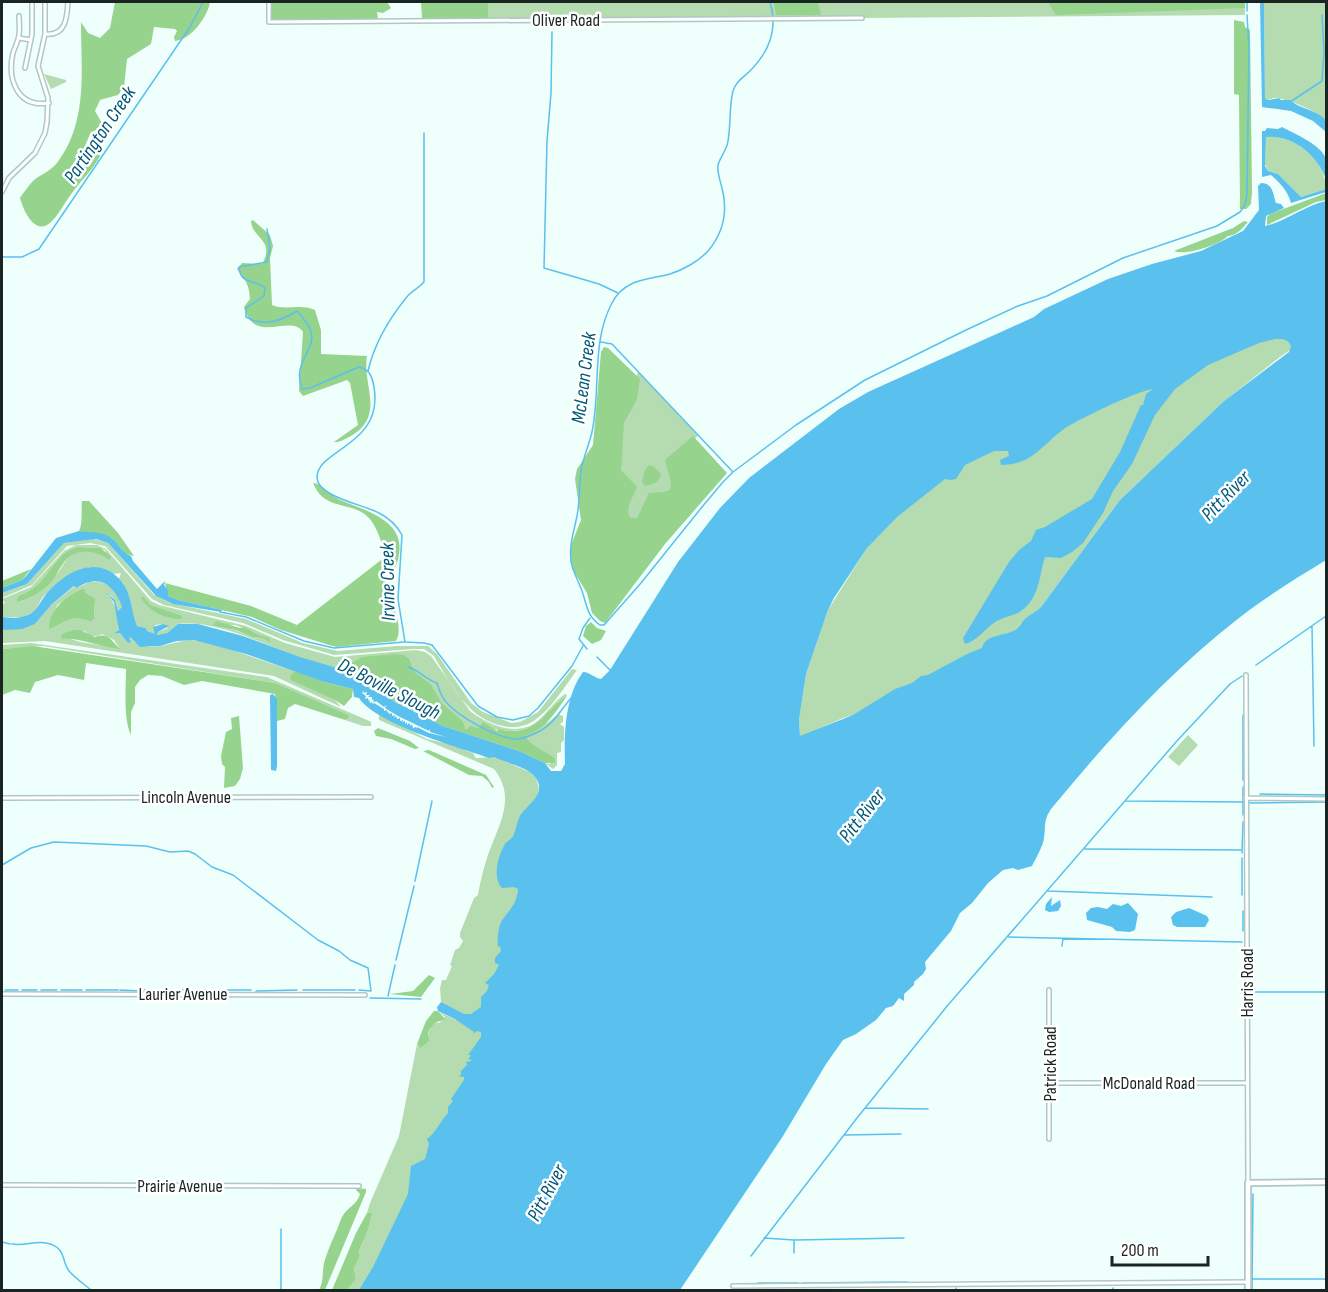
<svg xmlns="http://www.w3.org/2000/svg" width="1328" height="1292" font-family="'Sofia Sans Condensed',sans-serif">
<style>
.green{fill:#b5dbb0;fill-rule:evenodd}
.forest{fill:#96d38d}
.water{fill:#5ac0ee;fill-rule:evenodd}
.pier{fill:#effffc}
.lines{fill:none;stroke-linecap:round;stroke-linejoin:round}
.stream{stroke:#5ac0ee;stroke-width:1.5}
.minor-casing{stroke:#aec9c5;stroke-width:6}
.secondary-casing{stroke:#aec9c5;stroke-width:8}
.minor{stroke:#fff;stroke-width:3}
.secondary{stroke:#fff;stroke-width:4.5}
.labels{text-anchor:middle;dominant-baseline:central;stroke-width:5;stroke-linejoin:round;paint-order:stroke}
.street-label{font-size:18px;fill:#1a2422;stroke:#fff}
.water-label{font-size:20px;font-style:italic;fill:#005876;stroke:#fff}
</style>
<rect width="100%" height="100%" fill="#effffc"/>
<path class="green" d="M 473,2 L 1245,2 L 1245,15 L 473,21 Z
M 1264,2 L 1326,2 L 1326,120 C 1313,109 1294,102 1278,98 C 1272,97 1271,101 1265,99 Z
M 44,74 L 66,80 L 66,82 L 51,89 Z
M 1266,136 C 1295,136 1326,159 1326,189 L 1301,197 L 1278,174 L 1268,171 L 1265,164 Z
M 1317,331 L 1280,357 L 1224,401 L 1120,500 L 1041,607 L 949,697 L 864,712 L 843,718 L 800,737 L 799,720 L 806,674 L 828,610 L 867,548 L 914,494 L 993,443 L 1172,369 L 1271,339 Z
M 638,372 L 698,436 L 673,456 L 675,488 L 640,519 L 632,523 C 613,495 618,444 624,413 C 626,399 633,385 638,372 Z
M 94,539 L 108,543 L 154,595 L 170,603 L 246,619 L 303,643 L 338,651 L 397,646 L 428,646 L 437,654 L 471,703 L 483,712 L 511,723 L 520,722 L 538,712 L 572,669 L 577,670 C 565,686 552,708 535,720 C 514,735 484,724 468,706 C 454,692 444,673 434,656 L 424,649 L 413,649 L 334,655 L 283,640 L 243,623 L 164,605 L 152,599 L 105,546 L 90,543 L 67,546 L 32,585 L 2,598 L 2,593 L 27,584 L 64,543 Z
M 76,545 L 97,545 L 106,549 L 151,601 L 159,605 L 246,626 L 285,643 L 335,657 L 416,650 L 425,652 L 431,656 L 470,711 C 490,726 520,739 541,718 C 549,710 555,701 565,694 L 567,695 C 555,703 548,718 536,725 C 512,738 490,724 466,730 L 463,721 L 442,703 L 431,684 L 415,672 L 410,660 L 346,667 L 351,672 C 335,667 318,663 302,658 C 264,645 219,620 178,624 L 167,633 L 157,635 L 158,632 L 168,628 L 163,624 L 155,625 L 155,635 L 147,631 L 146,628 L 137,626 C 130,611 132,590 119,579 L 121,573 L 113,574 L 101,568 L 89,567 L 55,585 L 42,598 L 35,611 L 23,617 L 2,617 L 2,604 L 5,603 L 2,599 L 31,587 L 64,551 ZM 78,547 L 101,548 L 106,551 L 104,555 C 94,551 81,550 72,555 C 66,558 64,564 60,570 C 50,584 33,599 16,603 L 18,596 C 26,593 33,589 39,583 C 51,571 60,550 78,547 ZM 235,625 L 254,632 L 268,642 L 262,638 L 252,637 L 235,630 L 213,626 Z
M 89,582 C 109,580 116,590 122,607 L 118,611 L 115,600 L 110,595 L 107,595 C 117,603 118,617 119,630 L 114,633 L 120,633 L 128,643 L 129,638 L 130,637 C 144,657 171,641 191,640 C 200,640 210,644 219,646 C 244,653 269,664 295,671 L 290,675 L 335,700 L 341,707 L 274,676 L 45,641 L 2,643 L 2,630 L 35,624 L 52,604 L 75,586 L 77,588 ZM 84,588 L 86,593 L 95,598 L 94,619 L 91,622 C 67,612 69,623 49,628 L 57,605 ZM 85,631 C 90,638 95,637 102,634 L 114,640 L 119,648 L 80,642 L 68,638 Z
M 31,643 L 267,677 L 367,720 L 371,722 L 371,726 L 363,726 L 345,720 L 349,718 L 275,683 L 43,646 L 2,649 L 2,645 Z
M 379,714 L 427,739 L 449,744 L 473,753 L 476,758 L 494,757 L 530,772 L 536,778 L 539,788 L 499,1044 L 441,1002 L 440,988 L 442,980 L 446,980 L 452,966 L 450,965 L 455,950 L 459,948 L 463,941 L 460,937 L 460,933 L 474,898 L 478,895 C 480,883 483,870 487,858 C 497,827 518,799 494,769 L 379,720 Z
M 558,714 L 563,716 L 563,722 L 560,724 L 564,727 L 564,740 L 561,743 L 561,752 L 557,753 L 557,765 L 553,769 L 545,763 L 550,764 L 554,759 C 546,750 530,746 526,736 C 538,730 549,722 558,714 Z
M 1188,735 L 1198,745 L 1179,766 L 1168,757 Z
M 439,1012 L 490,1035 L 409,1290 L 347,1290 L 356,1279 L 354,1269 L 360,1256 L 359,1251 L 368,1230 L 371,1213 L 367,1213 L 370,1203 L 399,1136 L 417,1044 L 418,1047 L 429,1036 L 428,1031 L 435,1023 L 439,1023 L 445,1017 Z"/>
<path class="forest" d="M 115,2 L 210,2 C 208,16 191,40 175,41 L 174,37 L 177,31 L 175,29 L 154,27 L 151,44 L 127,59 L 124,87 L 118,95 L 100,100 L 95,111 L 103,125 L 90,134 L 85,146 L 96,147 L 100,156 C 93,170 81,180 72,193 C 65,202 58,216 50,223 C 34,236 23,209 20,198 C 24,192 29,185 34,180 C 42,174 54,169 59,160 C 88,120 81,69 81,22 L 88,33 L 100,38 L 110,28 Z
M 271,2 L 387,2 L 391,8 L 383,13 L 377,12 L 378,19 L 272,19 Z
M 421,2 L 488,2 L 488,18 L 422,18 Z
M 774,2 L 818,2 L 821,15 L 776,15 Z
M 1048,2 L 1245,2 L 1245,8 L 1056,15 Z
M 1234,20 L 1244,22 L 1245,27 L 1250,30 L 1252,192 L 1251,204 L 1246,209 L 1240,209 L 1239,95 L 1234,94 Z
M 1326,193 L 1326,200 L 1316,202 L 1267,225 L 1267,217 L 1270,214 Z
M 253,220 L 270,235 L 273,246 L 270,258 L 272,305 C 286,311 300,303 315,310 L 321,330 L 321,354 L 367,356 C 362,385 386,416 351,436 C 345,439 339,443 334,442 L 358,425 L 350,383 L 347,380 L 303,396 L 299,391 L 303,332 C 291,313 254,346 244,307 L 250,299 C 249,284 246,281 237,269 L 242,263 L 262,264 C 276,240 252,239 251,221 Z
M 1244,221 L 1248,222 C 1242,229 1237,235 1228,236 C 1219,245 1185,256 1174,251 L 1233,228 Z
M 604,347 L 608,348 L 640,379 L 637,399 L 624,423 L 621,470 L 637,487 C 633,498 625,507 630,518 L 637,518 L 649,493 L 664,492 L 670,490 L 671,482 L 665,460 L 693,436 L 727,473 L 665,544 L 605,623 L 600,621 L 592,613 L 587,593 L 573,570 L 571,561 L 571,545 L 581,520 L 575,479 L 577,469 L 593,445 L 601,352 Z
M 649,465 L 654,467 L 661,474 C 659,483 654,484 645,486 L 642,482 L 645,470 Z
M 313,483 C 321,483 331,496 340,500 C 364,510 405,520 399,554 C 398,565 391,575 390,586 C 389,603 405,625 396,641 L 337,647 L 329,645 L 281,630 L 252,617 L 178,600 L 168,596 L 165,583 L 251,606 L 297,625 L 385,557 C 383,545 377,526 368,517 C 350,500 325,512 313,483 Z
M 82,501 L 89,501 L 118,533 L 134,556 L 126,554 L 112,538 L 79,531 C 83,524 81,509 82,501 Z
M 78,547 L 101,548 L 111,557 L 109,560 C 97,550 76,548 65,561 C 60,567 57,575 52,581 C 42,592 29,599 16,603 L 18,596 C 26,593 33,589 39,583 C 51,571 60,550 78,547 Z
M 31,569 L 22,580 L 2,588 L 2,581 Z
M 84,588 L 86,593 L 95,598 L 94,619 L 91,622 C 69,613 68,622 49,629 C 50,607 66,597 84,588 Z
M 143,596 L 150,605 L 182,616 L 181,619 C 163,618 150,612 141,598 Z
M 216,621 L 240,628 L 244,627 L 261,636 L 269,638 L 270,642 L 262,638 L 252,637 L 236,630 L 213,626 Z
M 591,622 L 597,628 L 606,631 L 601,640 L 592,644 L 583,636 L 586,626 Z
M 74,630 L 80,630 L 95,637 C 108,632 111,640 120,649 C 102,647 76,637 62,639 L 61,636 L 64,633 Z
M 33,646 L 275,683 L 348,715 L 349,718 L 345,720 L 295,704 L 288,708 L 285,719 L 277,721 L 275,694 L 202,681 L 184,685 L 162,676 L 148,675 L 140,680 L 135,687 L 135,703 L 131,712 L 131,735 C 123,718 126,687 126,669 L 86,663 L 84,680 L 58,675 L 35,682 L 30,693 L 15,690 L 2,695 L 2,649 Z
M 396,654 L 404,655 L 410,660 L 415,672 L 431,684 L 442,703 L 463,721 L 466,730 L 470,726 L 478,728 L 483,722 L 497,731 L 499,729 C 536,738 543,713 567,695 C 565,700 548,723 543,726 C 538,730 532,733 526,736 C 530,746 546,750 555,759 L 555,763 L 545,763 L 519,751 L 443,726 L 395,702 L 345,667 L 362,657 Z
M 295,671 L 324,682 L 353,689 L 352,697 L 344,706 L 335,700 L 291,680 L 290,675 Z
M 239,716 L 243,768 L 240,779 L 235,786 L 224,788 L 225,767 L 222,764 L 221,756 L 226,732 L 232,729 L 231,718 Z
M 378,728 L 410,741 L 419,748 L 415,749 L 391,739 L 376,736 L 374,731 Z
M 429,750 L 486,775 L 494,787 L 492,788 L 489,782 L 482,776 L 469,775 L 423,751 Z
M 429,975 L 435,978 L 421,997 L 390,994 L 413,991 Z
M 434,1011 L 438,1011 L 445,1019 L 435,1023 L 428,1031 L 429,1041 L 420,1048 L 417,1044 L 426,1021 Z
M 357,1188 L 366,1189 L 366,1192 L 325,1290 L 319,1290 C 324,1281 322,1273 324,1263 C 328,1248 336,1234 341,1219 C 346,1207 357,1206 360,1194 L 356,1190 Z
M 367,1213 L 372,1213 L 368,1230 L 359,1251 L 360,1256 L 354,1269 L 356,1279 L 347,1290 L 332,1290 L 356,1233 Z"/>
<path class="water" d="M 1260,2 L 1264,2 L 1265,99 L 1269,100 L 1279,98 L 1281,100 L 1290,100 C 1300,109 1315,109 1326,120 L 1326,132 L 1313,121 L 1291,111 L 1262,107 Z
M 1282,127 C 1293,133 1322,145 1326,159 C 1328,164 1327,173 1326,179 C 1317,155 1293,135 1266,137 L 1265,166 L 1268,171 L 1278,174 L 1301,197 L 1326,189 L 1326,192 L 1291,203 C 1288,191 1280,183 1271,175 L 1262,177 L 1262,131 L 1265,131 L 1267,128 L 1278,129 Z
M 1261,183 C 1273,183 1273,194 1276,203 L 1281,204 L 1284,208 L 1266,216 L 1265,226 C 1287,221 1304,206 1326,201 L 1326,560 C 1297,578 1267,596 1239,618 C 1168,673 1108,740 1051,809 C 1043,821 1046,825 1044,838 C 1043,846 1036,858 1032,866 L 1018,870 L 1013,868 L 1003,870 L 988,883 L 972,903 L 960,913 L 951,931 L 925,962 L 926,969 L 923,974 L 914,982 L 914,985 L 904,994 L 904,1001 L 899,998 L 893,1006 L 886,1008 L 876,1020 L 856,1034 L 843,1040 L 826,1064 L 783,1136 L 680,1290 L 359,1290 L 373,1267 L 408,1194 L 411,1166 L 425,1159 L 429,1144 L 427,1139 C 436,1133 440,1121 448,1113 L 448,1107 L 453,1101 L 451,1099 L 464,1080 L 464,1077 L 458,1076 L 461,1075 L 461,1071 L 467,1065 L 466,1062 L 471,1061 L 471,1059 L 468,1060 L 471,1055 L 468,1055 L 481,1037 L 481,1032 L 477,1031 L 473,1034 L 474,1032 L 455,1019 L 438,1011 L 437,1007 L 441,1002 L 464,1014 L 471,1014 L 481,1007 L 481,997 L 487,991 L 489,985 L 485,983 L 494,974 L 499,965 L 495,963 L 495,958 L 501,951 L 500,946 L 498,947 C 497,938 498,926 503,919 C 511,908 517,903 518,889 L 514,887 L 502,888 C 492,877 498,856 505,844 C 508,840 513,839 514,834 C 517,827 517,819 522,813 C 532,801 549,790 532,774 C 524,766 505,763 494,757 L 489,758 C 458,747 376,724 359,698 L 354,697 L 353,689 L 324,682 L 246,654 L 194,640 L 177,641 L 160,646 L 140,647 L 130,637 L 129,639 L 131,642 L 128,643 L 120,633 L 114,633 L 119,630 L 114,602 L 105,592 L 115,600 L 118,611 L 122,607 C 114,585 99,573 77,588 L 74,586 L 52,604 L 35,624 L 22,629 L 2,630 L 2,617 C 13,618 23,619 33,612 C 38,608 42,599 47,593 C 66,571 99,553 122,582 C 132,594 131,612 137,626 L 146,628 L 147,631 L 155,634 L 153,627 L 163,624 L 169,626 L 158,632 L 157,635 L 167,633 L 178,624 L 198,624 L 243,636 L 300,657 L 351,672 L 395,702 L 443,726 L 519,751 L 545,763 L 551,771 L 561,771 L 565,764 C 564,734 565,696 583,672 C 590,672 594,678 601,679 L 610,670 L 678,562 L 720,508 L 749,478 L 839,409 L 868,392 L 1034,317 L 1044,309 L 1108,279 L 1152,264 L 1201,251 L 1243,231 L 1259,210 L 1258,186 ZM 1275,339 C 1283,339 1288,339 1291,346 L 1289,352 L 1224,401 L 1120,500 L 1041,607 C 1036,612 1031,614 1026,618 C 1022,621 1021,626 1017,629 C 1005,637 986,633 982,648 L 967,654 L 928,675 L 921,676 L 912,683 L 895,689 L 853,715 L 800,736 L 799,720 L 806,674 L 828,610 L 834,598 L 867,548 L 897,517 L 945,479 L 950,480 L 956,479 L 965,465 L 994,451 L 1008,451 L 1009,456 L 1000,460 L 1001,465 C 1032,465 1042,445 1064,429 C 1077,420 1139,390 1153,389 L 1146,394 L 1143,405 L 1141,405 L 1120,452 L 1092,499 L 1045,527 L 1036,530 L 1031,541 L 1019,550 L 1009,562 L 963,638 L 965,644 C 977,641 985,629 995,622 C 1003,617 1014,616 1021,611 C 1040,598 1039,575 1045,557 L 1061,558 L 1072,552 L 1083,543 L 1103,513 L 1113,491 L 1132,464 L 1155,415 L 1175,389 L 1208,365 L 1259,343 Z
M 79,531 C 91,533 103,531 113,539 C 119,545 123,553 131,556 L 133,561 L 157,589 L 165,581 L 164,585 L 168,590 L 168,596 L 178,600 L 222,610 L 221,612 L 173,604 L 156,596 L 108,543 L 96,539 L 64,543 L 27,584 L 2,593 L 2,588 L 22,580 L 27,575 L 56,538 Z
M 273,694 L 277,699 L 277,766 L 276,771 L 271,770 L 270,695 Z
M 1052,897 L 1051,906 L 1060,900 L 1061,906 L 1058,911 L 1049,912 L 1045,910 L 1046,904 Z
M 1128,903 L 1138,914 L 1135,930 L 1130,932 L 1116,931 L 1112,927 L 1087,920 L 1086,913 L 1091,908 L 1098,907 L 1107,909 L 1113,904 L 1121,906 Z
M 1189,908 L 1207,916 L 1209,920 L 1205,927 L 1177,927 L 1173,925 L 1171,917 L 1176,912 Z"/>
<path class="pier" d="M 364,690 L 363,693 L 367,692 L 366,695 L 370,695 L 368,697 L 372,697 L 372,700 L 374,699 L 373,701 L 375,702 L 376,701 L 384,707 L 387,705 L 385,708 L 398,716 L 429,731 L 430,729 L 430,732 L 446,737 L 429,733 L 417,727 L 416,729 L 416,727 L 413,728 L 412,724 L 411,726 L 409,723 L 407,725 L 407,722 L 405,724 L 405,721 L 402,722 L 403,720 L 400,721 L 400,718 L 397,719 L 396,716 L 394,718 L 395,715 L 392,716 L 392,713 L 389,714 L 388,711 L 387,713 L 387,710 L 384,711 L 384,709 L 374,703 L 372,704 L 373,702 L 370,703 L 369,699 L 368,701 L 368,698 L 365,699 L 366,696 L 362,693 Z"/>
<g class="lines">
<path class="stream" d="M 770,2 C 778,28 770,51 750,71 C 743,78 736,81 733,91 C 729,107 731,124 728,141 C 727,150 720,157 718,165 C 717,173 720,180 722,188 C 728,211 724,232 708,251 C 699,261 683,270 670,274 C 647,280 624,279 612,303 C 591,342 601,390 592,432 C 589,445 583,458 581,471 C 579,486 580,501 577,516 C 574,531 569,545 571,561 C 572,570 577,578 580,586 C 587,601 585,615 600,625 L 604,625 L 641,583 L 702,507 L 723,482 L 733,472 L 796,425 L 865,380 L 966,330 L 1018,306 L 1047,296 L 1123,258 L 1217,226 L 1240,212 L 1245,205 L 1247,195 L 1249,47 L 1247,15
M 1247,11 L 1247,2
M 552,32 L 551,93 L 547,141 L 544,268 L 599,284 L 618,293
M 1290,102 L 1322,81 L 1324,51 L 1322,15
M 267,229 L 270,248 L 267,262 L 239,267 C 240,285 255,279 265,288 L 264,296 L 246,308 L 246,317 C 264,327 281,321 297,311 C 301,314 302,318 306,322 C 325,348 290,358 302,389 L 310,388 L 359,367 C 370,370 372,376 374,387 C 384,446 316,449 317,478 C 318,497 365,505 379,513 C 389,518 397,526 402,535 L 398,599 L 405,642 L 424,643 L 432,645 L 478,706 L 497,717 L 513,720 L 529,716 L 538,708 L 572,666 L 583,646
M 2,257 L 22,257 L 39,249 L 190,27 L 203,2
M 601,342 L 612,344 L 732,471
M 368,371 C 374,345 389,319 406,298 C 411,291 418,289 424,282 L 424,133
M 220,612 L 246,617 L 304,641 L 334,648 L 404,642
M 1312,626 L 1314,746
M 587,649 L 579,639 L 583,628 L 590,618
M 597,657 L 611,671
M 1256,665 L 1326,616
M 408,667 C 419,670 425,679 437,683 C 439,690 442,698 447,703 C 459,717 500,740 518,739 C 526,738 534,734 540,731 C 555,723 561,709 572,697
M 1243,715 L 1243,780
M 1243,787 L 1243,815
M 1260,794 L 1326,795
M 1126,801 L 1242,802
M 1250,803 L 1326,802
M 1085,849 L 1242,850
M 1242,853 L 1243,822
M 1242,858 L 1242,895
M 2,865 L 31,848 L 54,842 L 146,846 L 170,852 L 188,851 L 195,854 L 212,867 L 233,875 L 318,940 L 339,951 L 350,960 L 368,968 L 371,991 L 359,990
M 415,881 L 432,801
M 1048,891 L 1212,897
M 1243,911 L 1243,931
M 1009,937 L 1242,942
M 1062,946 L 1063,938
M 396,960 L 414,886
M 1250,961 L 1251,991
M 5,990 L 18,990
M 22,990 L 37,990
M 41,990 L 57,990
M 61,990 L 82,990
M 86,990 L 118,990
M 120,990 L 141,991
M 144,990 L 168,990
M 173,990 L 192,990
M 194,990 L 214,990
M 218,990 L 251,990
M 303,990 L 355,990
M 256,991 L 297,990
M 1251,992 L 1326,992
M 388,996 L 395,965
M 370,998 L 421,999
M 865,1108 L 928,1109
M 845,1135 L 901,1134
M 281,1229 L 281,1290
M 764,1238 L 794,1240 L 904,1238
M 794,1240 L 794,1253
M 2,1242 L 10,1244
M 12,1244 C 24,1246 35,1241 46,1243 C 67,1247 61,1261 69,1271 C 75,1278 84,1284 91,1290
M 751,1256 L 857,1118 L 948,1005 L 1176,742 L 1230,684 L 1242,676
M 1253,1279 L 1326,1279
M 758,1283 L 798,1283
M 803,1283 L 907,1282
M 956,1288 L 956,1290
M 1113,1290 L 1113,1288
M 1252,1290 L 1253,1194"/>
<g class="minor-casing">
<path id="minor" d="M 269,2 L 269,22 L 862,18
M 19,16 C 19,22 20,29 19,35 C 18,41 15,47 13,53 C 7,79 17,108 49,103
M 46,34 C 66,36 67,17 68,2
M 19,38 L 31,40
M 25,68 L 32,34 L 32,2
M 2,192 L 9,178 L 35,153 L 45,133 L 47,122 L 48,98 L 38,66 L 45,34 L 45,2
M 1246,675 L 1248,1183
M 2,798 L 371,797
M 1246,798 L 1326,799
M 2,994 L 365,995
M 1050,1083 L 1247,1083
M 1049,1139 L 1049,990
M 2,1185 L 359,1186
M 733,1286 L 1248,1282"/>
</g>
<g class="secondary-casing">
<path id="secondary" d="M 1248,1290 L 1248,1183 L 1326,1182"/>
</g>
<use href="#minor" class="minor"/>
<use href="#secondary" class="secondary"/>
</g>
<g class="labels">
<g class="street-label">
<text x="566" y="20">Oliver Road</text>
<text x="186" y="797">Lincoln Avenue</text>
<text transform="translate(1247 983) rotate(-90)">Harris Road</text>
<text x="183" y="994">Laurier Avenue</text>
<text transform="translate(1050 1064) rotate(-90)">Patrick Road</text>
<text x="1149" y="1083">McDonald Road</text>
<text x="180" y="1186">Prairie Avenue</text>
</g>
<g class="water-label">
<text transform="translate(100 135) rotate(-56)">Partington Creek</text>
<text transform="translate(584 378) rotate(-83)">McLean Creek</text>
<text transform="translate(1226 496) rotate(-46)">Pitt River</text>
<text transform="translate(388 582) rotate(-91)">Irvine Creek</text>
<text transform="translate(389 689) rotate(27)">De Boville Slough</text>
<text transform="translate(862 816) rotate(-52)">Pitt River</text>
<text transform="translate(547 1193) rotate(-62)">Pitt River</text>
</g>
</g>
<rect width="1328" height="1292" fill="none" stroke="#1a2422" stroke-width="6"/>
<path d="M1112 1256v9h96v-9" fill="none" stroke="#1a2422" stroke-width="3"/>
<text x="1121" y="1256" font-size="18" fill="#1a2422" stroke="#ffffff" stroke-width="4.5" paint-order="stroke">200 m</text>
</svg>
